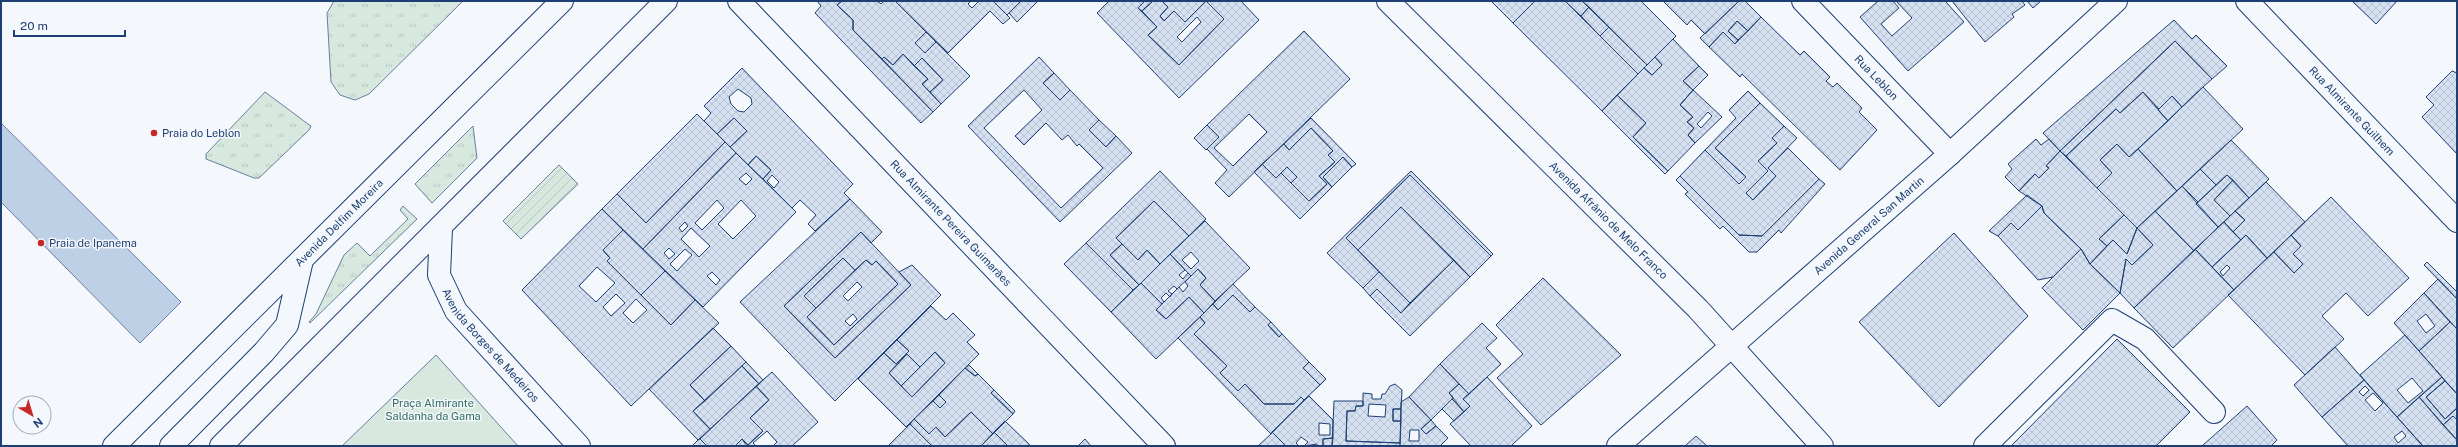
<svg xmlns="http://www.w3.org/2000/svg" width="2458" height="447" font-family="'Public Sans',sans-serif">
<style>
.grass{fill:url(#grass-tufts);stroke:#687fa3}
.park{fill:#d7e8df;stroke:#687fa3}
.garden{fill:url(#garden-furrows);stroke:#687fa3}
.water{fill:#bed0e5;stroke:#687fa3}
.building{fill:url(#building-cross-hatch);stroke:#1d3f73;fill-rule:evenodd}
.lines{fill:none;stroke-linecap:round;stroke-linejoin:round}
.minor-casing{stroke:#1d3f73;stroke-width:24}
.major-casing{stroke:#1d3f73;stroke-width:24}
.highway-casing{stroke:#1d3f73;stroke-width:24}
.minor{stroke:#f4f7fb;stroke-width:22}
.major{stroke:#f4f7fb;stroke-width:22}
.highway{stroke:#f4f7fb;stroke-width:22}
.poi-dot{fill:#c62828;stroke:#f4f7fb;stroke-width:1.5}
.labels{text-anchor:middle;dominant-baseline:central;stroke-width:3;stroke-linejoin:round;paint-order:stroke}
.street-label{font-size:11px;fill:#1d3f73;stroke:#f4f7fb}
.poi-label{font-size:11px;fill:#1d3f73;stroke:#f4f7fb;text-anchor:start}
.park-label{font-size:11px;fill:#2c6c60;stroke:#f4f7fb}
</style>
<defs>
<pattern id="grass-tufts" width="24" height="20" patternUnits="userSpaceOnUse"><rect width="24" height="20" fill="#d7e8df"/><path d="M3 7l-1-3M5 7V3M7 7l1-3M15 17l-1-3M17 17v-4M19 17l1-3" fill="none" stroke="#b8c8c3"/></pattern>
<pattern id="garden-furrows" width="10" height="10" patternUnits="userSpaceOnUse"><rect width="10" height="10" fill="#d7e8df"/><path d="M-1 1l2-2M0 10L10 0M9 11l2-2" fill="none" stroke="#b8c8c3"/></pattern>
<pattern id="building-cross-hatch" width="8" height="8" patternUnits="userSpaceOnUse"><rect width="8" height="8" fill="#d5e0f0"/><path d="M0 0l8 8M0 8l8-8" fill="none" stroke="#b6c1d1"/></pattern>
</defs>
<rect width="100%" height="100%" fill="#f4f7fb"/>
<path class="grass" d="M 334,1 L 463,1 L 369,94 L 355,100 L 340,95 L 331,82 L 327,13 Z
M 265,92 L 308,124 L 311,126 L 309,130 L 259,178 L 254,178 L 206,159 L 206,154 Z
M 473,126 L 477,158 L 432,203 L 415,184 Z
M 403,206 L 417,219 L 310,323 L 309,322 L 316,314 L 344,255 L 357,243 L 370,256 L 408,219 L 400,210 Z"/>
<path class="park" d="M 436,355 L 518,446 L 342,446 Z"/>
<path class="garden" d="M 559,165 L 578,184 L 521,239 L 503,221 Z"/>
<path class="water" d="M 1,123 L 181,302 L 140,343 L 1,202 Z"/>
<path class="building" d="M 817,1 L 842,1 L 837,5 L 853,20 L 853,30 L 933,112 L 921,123 L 815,13 L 821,6 Z
M 842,1 L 877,1 L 881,4 L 884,1 L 895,1 L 926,32 L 915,43 L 925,53 L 936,42 L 970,76 L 941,104 L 930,92 L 943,80 L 922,58 L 914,66 L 903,54 L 893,65 L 884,57 L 882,59 L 853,30 L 853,20 L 837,5 Z
M 895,1 L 971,1 L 968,4 L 972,8 L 979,1 L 993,1 L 1010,18 L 1003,24 L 990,11 L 948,53 Z
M 993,1 L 1021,1 L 1007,15 Z
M 1021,1 L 1038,1 L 1017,22 L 1009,13 Z
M 1109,1 L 1145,1 L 1138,8 L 1157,27 L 1148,35 L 1179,65 L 1224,19 L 1206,1 L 1241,1 L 1259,20 L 1179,98 L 1097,13 Z
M 1145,1 L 1153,1 L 1142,11 L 1138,8 Z
M 1153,1 L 1162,1 L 1168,7 L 1160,16 L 1164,21 L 1174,11 L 1185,22 L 1206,1 L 1224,19 L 1179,65 L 1148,35 L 1157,27 L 1142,11 ZM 1197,17 L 1201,22 L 1182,42 L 1177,37 Z
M 1162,1 L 1206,1 L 1185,22 L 1174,11 L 1164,21 L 1160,16 L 1168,7 Z
M 1491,1 L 1535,1 L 1513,23 Z
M 1535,1 L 1565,1 L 1638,74 L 1602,111 L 1513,23 Z
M 1565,1 L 1582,1 L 1589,7 L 1581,16 Z
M 1582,1 L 1641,1 L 1676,36 L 1647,65 Z
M 1663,1 L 1739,1 L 1705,34 L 1691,20 L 1687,25 Z
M 1739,1 L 1745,1 L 1761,17 L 1748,31 L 1737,21 L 1728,31 L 1738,40 L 1735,44 L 1723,32 L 1709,47 L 1700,38 Z
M 1878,1 L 1893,1 L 1899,8 L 1881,24 L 1892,36 L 1912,18 L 1896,1 L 1945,1 L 1964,22 L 1908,71 L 1860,17 Z
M 1952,1 L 2022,1 L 2025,5 L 2012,14 L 2014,17 L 1985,42 Z
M 2027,1 L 2041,1 L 2033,8 Z
M 2352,1 L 2397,1 L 2376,24 Z
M 1589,7 L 1609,27 L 1600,36 L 1581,16 Z
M 1761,17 L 1800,55 L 1804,51 L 1830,77 L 1826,81 L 1833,87 L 1837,83 L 1862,108 L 1859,112 L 1877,130 L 1840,170 L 1742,74 L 1740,77 L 1709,47 L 1723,32 L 1735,44 Z
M 2174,20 L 2192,39 L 2196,35 L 2227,66 L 2212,79 L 2175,41 L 2060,151 L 2043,133 Z
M 1737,21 L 1748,31 L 1738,40 L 1728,31 Z
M 1609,27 L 1647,65 L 1638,74 L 1600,36 Z
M 1304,31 L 1350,79 L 1229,197 L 1215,183 L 1227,170 L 1207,149 L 1219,137 L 1207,125 ZM 1249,114 L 1267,132 L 1233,166 L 1214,148 Z
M 926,32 L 936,42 L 925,53 L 915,43 Z
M 1673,39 L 1699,66 L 1683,81 L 1693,90 L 1680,105 L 1693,117 L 1687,122 L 1694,128 L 1688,135 L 1695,143 L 1668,171 L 1633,137 L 1646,123 L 1617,95 L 1644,68 L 1652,75 L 1662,65 L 1655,57 Z
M 2175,41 L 2212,79 L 2203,87 L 2182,107 L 2172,96 L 2159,109 L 2143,92 L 2120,113 L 2116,109 L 2066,156 L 2060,151 Z
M 903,54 L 928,79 L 922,84 L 941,104 L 933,112 L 882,59 L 884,57 L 893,65 Z
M 1039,57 L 1054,73 L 1043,83 L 1060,100 L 1070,90 L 1099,120 L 1089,130 L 1106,147 L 1116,136 L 1132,153 L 1060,222 L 968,126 ZM 1024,90 L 1042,110 L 1015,136 L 1024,145 L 1046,123 L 1062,140 L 1068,135 L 1077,146 L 1079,144 L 1103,168 L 1061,208 L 984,128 Z
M 1655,57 L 1662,65 L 1652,75 L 1644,68 Z
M 922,58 L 943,80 L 930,92 L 922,84 L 928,79 L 914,66 Z
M 1699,66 L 1708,75 L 1693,90 L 1683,81 Z
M 742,68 L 853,184 L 844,193 L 850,199 L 815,231 L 808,224 L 816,215 L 800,200 L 792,208 L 763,179 L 771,170 L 756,156 L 748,165 L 730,147 L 747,131 L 734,118 L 717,134 L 704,121 L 711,113 L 704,106 ZM 738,89 L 751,98 L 752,104 L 744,112 L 738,111 L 731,104 L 729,97 ZM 772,175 L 779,182 L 774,188 L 767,181 Z
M 2452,71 L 2457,73 L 2457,154 L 2422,117 L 2434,105 L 2426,97 Z
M 1054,73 L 1070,90 L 1060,100 L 1043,83 Z
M 2203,87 L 2243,129 L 2177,191 L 2138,149 Z
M 1693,90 L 1722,117 L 1695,143 L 1688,135 L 1694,128 L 1687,122 L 1693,117 L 1680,105 ZM 1708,112 L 1712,116 L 1701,128 L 1697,124 Z
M 1748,91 L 1760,103 L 1715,148 L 1746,177 L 1739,184 L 1705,150 L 1736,118 L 1729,110 Z
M 2143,92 L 2168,121 L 2129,157 L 2117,144 L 2100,160 L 2112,173 L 2097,188 L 2066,156 L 2116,109 L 2120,113 Z
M 1617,95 L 1646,123 L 1633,137 L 1668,171 L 1665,174 L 1602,111 Z
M 2172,96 L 2182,107 L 2168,121 L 2158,110 Z
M 1760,103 L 1784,126 L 1772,138 L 1777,143 L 1758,161 L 1768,171 L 1746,193 L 1753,200 L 1776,176 L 1768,168 L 1788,148 L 1819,179 L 1762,236 L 1739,235 L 1680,176 L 1705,150 L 1739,184 L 1746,177 L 1715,148 Z
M 697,114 L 725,142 L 646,223 L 617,194 Z
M 734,118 L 747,131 L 730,147 L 717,134 Z
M 1311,118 L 1356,164 L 1352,167 L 1343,157 L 1323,177 L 1332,187 L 1300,219 L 1254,172 L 1262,164 L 1276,178 L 1281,173 L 1309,201 L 1327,184 L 1319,176 L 1335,162 L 1328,155 L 1333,151 L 1311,128 L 1289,150 L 1284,144 Z
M 1099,120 L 1116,136 L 1106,147 L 1089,130 Z
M 1207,125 L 1219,137 L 1206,150 L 1194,138 Z
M 1784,126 L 1797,138 L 1768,168 L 1776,176 L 1753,200 L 1746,193 L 1768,171 L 1758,161 L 1777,143 L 1772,138 Z
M 1311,128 L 1333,151 L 1328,155 L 1335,162 L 1319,176 L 1327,184 L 1309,201 L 1291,183 L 1297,177 L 1287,167 L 1276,178 L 1262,164 L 1284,144 L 1289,150 Z
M 2036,139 L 2041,145 L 2049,139 L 2060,151 L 2046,166 L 2049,168 L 2039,178 L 2035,174 L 2019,191 L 2005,177 L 2012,169 L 2008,164 Z
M 2231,140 L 2269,179 L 2249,198 L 2227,175 L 2216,185 L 2200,169 Z
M 725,142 L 736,153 L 643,249 L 602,209 L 617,194 L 646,223 Z
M 2117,144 L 2129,157 L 2138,149 L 2177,191 L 2137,228 L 2097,188 L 2112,173 L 2100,160 Z
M 2060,151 L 2124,215 L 2099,239 L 2107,246 L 2090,264 L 2081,249 L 2044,213 L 2042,206 L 2019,191 L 2035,174 L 2039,178 L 2049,168 L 2046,166 Z
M 736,153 L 796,212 L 703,307 L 643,249 ZM 746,173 L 752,179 L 746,185 L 739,179 ZM 717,200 L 724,208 L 702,230 L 695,223 ZM 741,200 L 756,216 L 733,239 L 718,224 ZM 685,222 L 688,226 L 682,232 L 679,228 ZM 691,228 L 710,246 L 699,257 L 681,239 ZM 669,248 L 675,254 L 669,259 L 664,253 ZM 685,249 L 692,255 L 677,271 L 670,264 ZM 712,272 L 720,280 L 716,285 L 707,276 Z
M 756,156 L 771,170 L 763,179 L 748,165 Z
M 1343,157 L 1352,167 L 1332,187 L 1323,177 Z
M 1287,167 L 1297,177 L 1291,183 L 1281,173 Z
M 2200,169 L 2216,185 L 2198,202 L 2182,186 Z
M 1160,171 L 1206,219 L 1189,236 L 1154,201 L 1116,238 L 1122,244 L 1110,255 L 1139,285 L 1133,290 L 1086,243 Z
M 1411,171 L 1493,254 L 1491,256 L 1410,175 L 1346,238 L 1379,272 L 1363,288 L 1327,253 Z
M 1410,175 L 1491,256 L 1470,277 L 1401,207 L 1358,250 L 1346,238 Z
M 2227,175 L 2233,180 L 2214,200 L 2230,216 L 2218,227 L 2196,204 Z
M 1680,176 L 1739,235 L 1762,236 L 1819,179 L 1825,184 L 1781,233 L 1779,230 L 1757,252 L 1749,252 L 1723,226 L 1720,229 L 1685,194 L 1688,192 L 1676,180 Z
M 2233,180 L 2249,198 L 2230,216 L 2214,200 Z
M 2266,182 L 2305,222 L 2267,258 L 2246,235 L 2241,240 L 2233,232 L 2245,220 L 2235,211 Z
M 2182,186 L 2218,227 L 2194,251 L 2155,211 Z
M 2027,195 L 2042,206 L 2018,230 L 2011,223 L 1998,236 L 1989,231 Z
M 2331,197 L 2409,278 L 2368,316 L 2346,293 L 2322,316 L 2344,339 L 2305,375 L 2228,295 L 2274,252 L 2294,273 L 2303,264 L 2293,254 L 2301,246 L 2291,235 Z
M 850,199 L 882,232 L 871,243 L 861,232 L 784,306 L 835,358 L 911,285 L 899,272 L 912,265 L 941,295 L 835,401 L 740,302 Z
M 1154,201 L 1189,236 L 1160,264 L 1147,250 L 1138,260 L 1116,238 Z
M 2042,206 L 2044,213 L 2081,249 L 2053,277 L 2038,280 L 1998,236 L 2011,223 L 2018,230 Z
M 1401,207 L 1454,260 L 1410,303 L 1358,250 Z
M 602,209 L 623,230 L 603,250 L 610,258 L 607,261 L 671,325 L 695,300 L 719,323 L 631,406 L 522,290 ZM 597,267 L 615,283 L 596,302 L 579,286 ZM 616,294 L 625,303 L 611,316 L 603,307 ZM 636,299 L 647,310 L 633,323 L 623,313 Z
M 2155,211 L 2194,251 L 2134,308 L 2120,293 L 2126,259 L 2132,265 L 2153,245 L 2137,228 Z
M 2235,211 L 2245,220 L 2233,232 L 2224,222 Z
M 2124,215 L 2137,228 L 2127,254 L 2113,240 L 2107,246 L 2099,239 Z
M 1205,221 L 1250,268 L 1215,301 L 1200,285 L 1206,278 L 1198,269 L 1191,276 L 1170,254 ZM 1191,252 L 1199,261 L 1191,269 L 1182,260 Z
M 2224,222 L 2241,240 L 2212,267 L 2195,249 Z
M 2137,228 L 2153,245 L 2132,265 L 2126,259 L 2120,293 L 2090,264 L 2113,240 L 2127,254 Z
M 623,230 L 665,271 L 641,295 L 607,261 L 610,258 L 603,250 Z
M 861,232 L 911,285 L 835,358 L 784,306 ZM 843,258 L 855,270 L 866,260 L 872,265 L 876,261 L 898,284 L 834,345 L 807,317 L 816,308 L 804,296 Z
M 1954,233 L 2028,316 L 1939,407 L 1859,322 Z
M 2246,235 L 2267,258 L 2234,290 L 2212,267 ZM 2227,265 L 2230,268 L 2223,276 L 2220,272 Z
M 2291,235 L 2301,246 L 2293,254 L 2303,264 L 2294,273 L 2274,252 Z
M 1086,243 L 1133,290 L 1111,312 L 1064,264 Z
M 1122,244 L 1138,260 L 1147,250 L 1160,264 L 1139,285 L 1110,255 Z
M 2081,249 L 2090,264 L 2120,293 L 2083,330 L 2042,288 Z
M 2195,249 L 2234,290 L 2173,348 L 2134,308 Z
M 1170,254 L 1185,270 L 1179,275 L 1183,279 L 1188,273 L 1191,276 L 1177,289 L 1174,286 L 1168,291 L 1172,294 L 1170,297 L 1166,293 L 1161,298 L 1164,302 L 1162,304 L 1141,283 Z
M 843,258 L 855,270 L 816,308 L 804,296 Z
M 866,260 L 872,265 L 876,261 L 898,284 L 834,345 L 807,317 ZM 857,282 L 862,287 L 848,301 L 843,296 ZM 853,314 L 857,319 L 850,326 L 845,321 Z
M 1454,260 L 1470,277 L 1410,336 L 1370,296 L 1377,289 L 1401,313 Z
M 2427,262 L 2457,292 L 2457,299 L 2424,265 Z
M 1198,269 L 1206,278 L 1200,285 L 1215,301 L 1204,313 L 1189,297 L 1166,319 L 1156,310 L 1179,287 L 1183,292 L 1188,286 L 1185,282 Z
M 665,271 L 695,300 L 671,325 L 641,295 Z
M 1379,272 L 1410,303 L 1401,313 L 1377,289 L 1370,296 L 1363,288 Z
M 1543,278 L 1621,355 L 1541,425 L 1497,378 L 1523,354 L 1496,325 Z
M 2438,279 L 2457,299 L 2457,329 L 2424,293 Z
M 1141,283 L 1162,304 L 1156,310 L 1166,319 L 1189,297 L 1204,313 L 1156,359 L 1111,312 Z
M 1233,284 L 1255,307 L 1250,312 L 1233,295 L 1218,310 L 1213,304 Z
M 2424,293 L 2450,322 L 2419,351 L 2394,323 ZM 2426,314 L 2435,326 L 2426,333 L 2417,321 Z
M 1233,295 L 1250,312 L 1255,307 L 1271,322 L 1268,325 L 1279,337 L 1282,334 L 1309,362 L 1303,368 L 1320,385 L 1304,400 L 1301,397 L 1294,404 L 1264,404 L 1245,384 L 1238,391 L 1220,373 L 1227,366 L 1194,334 L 1205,323 L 1200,317 L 1213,304 L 1218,310 Z
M 931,306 L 946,320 L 953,313 L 975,335 L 967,342 L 979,354 L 906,427 L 858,379 L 884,353 L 896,364 L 909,351 L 897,340 ZM 935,352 L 945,363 L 912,397 L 889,373 L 907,354 L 920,367 Z
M 1200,317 L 1205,323 L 1194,334 L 1227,366 L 1220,373 L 1238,391 L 1245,384 L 1264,404 L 1294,404 L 1301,397 L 1304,400 L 1271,434 L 1178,338 Z
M 1271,322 L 1282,334 L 1279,337 L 1268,325 Z
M 2450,322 L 2457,329 L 2457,394 L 2419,351 Z
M 1482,323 L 1497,338 L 1486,348 L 1501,364 L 1469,394 L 1440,364 Z
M 713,328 L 731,346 L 690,385 L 705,401 L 693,411 L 710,429 L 698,440 L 649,389 Z
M 2405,335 L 2442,377 L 2397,417 L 2360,375 ZM 2412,378 L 2423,391 L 2408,403 L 2397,390 Z
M 2117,339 L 2190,412 L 2156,446 L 2011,446 Z
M 897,340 L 909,351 L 896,364 L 884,353 Z
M 731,346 L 746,362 L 705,401 L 690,385 Z
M 2335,347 L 2364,380 L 2322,417 L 2294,385 Z
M 935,352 L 945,363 L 912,397 L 901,386 Z
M 907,354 L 920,367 L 901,386 L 889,373 Z
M 746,362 L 763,380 L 759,384 L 742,366 Z
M 1309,362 L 1326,379 L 1320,385 L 1303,368 Z
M 1440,364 L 1459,384 L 1449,393 L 1453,397 L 1452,399 L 1431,420 L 1409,397 Z
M 969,365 L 978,374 L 975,376 L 965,368 Z
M 742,366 L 759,384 L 710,429 L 693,411 Z
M 965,368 L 975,376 L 978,374 L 994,390 L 991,393 L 1013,414 L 993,434 L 971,412 L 945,437 L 936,427 L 929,434 L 914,419 L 933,401 L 940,408 L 946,402 L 939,395 Z
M 772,372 L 818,422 L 792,446 L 773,446 L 777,442 L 767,431 L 753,443 L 756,446 L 747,446 L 763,431 L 750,418 L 769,400 L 756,386 Z
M 1487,377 L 1532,426 L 1511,446 L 1471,446 L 1450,424 L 1470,406 L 1463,399 Z
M 2442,377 L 2445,381 L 2426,397 L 2445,419 L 2457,408 L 2457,420 L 2453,416 L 2443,425 L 2419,397 Z
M 2364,380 L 2397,417 L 2423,446 L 2348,446 L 2322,417 ZM 2365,386 L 2369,390 L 2363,396 L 2359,392 ZM 2373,393 L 2383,403 L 2375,411 L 2365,400 ZM 2402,431 L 2406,436 L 2398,443 L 2394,437 Z
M 2445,381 L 2457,394 L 2457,408 L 2445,419 L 2426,397 Z
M 1395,384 L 1402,390 L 1401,409 L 1393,409 L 1393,421 L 1401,421 L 1400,443 L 1346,441 L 1347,411 L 1355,411 L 1356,406 L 1363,406 L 1363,393 L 1372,394 L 1372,399 L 1381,399 L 1382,394 L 1385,394 L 1390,386 ZM 1369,404 L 1386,405 L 1385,417 L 1368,416 Z
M 1459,384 L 1469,394 L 1463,399 L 1470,406 L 1464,412 L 1449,393 Z
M 756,386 L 769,400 L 750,418 L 763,431 L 748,445 L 742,439 L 735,446 L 707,446 L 700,439 Z
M 994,390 L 1015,411 L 1013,414 L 991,393 Z
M 939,395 L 946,402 L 940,408 L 933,401 Z
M 1309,396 L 1333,420 L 1333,438 L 1323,439 L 1323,446 L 1317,446 L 1317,444 L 1304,446 L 1308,442 L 1301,437 L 1296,443 L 1299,446 L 1286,446 L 1272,432 ZM 1319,423 L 1330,424 L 1330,435 L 1319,435 Z
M 1409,397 L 1431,420 L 1421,429 L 1426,434 L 1436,426 L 1448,438 L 1440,446 L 1400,446 L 1401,402 ZM 1410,430 L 1419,430 L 1419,441 L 1409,441 Z
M 2419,397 L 2457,440 L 2457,446 L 2423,446 L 2397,417 Z
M 1452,399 L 1464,412 L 1454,421 L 1442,409 Z
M 1334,401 L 1363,401 L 1363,406 L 1356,406 L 1355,411 L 1347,411 L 1346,441 L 1400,443 L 1400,446 L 1332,446 Z
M 2247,406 L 2277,440 L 2271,446 L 2202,446 Z
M 1393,409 L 1401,409 L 1401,421 L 1393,421 Z
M 971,412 L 993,434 L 981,446 L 932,446 L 910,424 L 914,419 L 929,434 L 936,427 L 945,437 Z
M 2453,416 L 2457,420 L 2457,440 L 2443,425 Z
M 1431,420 L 1436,426 L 1426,434 L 1421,429 Z
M 1005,421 L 1031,446 L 1008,446 L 994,432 Z
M 910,424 L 932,446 L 888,446 Z
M 994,432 L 1008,446 L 981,446 Z
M 1272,432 L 1286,446 L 1258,446 L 1271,434 Z
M 1696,436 L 1707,446 L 1685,446 Z
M 1333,438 L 1332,446 L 1323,446 L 1323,439 Z
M 700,439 L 707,446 L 692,446 L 698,440 Z
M 742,439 L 747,446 L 735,446 Z
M 1085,439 L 1091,446 L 1078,446 Z"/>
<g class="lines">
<g class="minor-casing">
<g id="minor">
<path id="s1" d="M 739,1 L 1164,446"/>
<path id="s2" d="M 1388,1 L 1698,309 L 1822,446"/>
<path id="s3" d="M 1803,1 L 1950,154"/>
<path id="s4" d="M 2247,1 L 2457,221"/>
<path d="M 1985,446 L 2112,320 L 2145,339 L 2214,412"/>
</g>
</g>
<g class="major-casing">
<g id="major">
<path id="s5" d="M 441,228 L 439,275 L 456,311 L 579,446"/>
<path id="s6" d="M 1618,446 L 1950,154 L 2116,1"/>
</g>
</g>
<g class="highway-casing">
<g id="highway">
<path id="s7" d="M 114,446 L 562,1"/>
<path d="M 171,446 L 264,352 L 287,325 L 302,260"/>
<path d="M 221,446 L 666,1"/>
</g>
</g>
<use href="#minor" class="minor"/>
<use href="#major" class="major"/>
<use href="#highway" class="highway"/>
</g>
<g class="poi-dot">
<circle cx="154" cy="133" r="4"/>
<circle cx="41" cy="243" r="4"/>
</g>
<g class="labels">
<g class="street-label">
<text stroke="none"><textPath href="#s3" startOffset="106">Rua Leblon</textPath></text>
<text stroke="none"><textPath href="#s4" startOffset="152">Rua Almirante Guilhem</textPath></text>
<text stroke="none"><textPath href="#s2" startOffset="311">Avenida Afrânio de Melo Franco</textPath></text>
<text stroke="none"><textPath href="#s7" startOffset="317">Avenida Delfim Moreira</textPath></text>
<text stroke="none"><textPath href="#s1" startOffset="307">Rua Almirante Pereira Guimarães</textPath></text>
<text stroke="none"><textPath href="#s6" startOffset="334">Avenida General San Martin</textPath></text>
<text stroke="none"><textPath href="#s5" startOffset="135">Avenida Borges de Medeiros</textPath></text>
</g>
<g class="poi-label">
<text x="162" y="133">Praia do Leblon</text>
<text x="49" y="243">Praia de Ipanema</text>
</g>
<g class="park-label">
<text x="433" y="403">Praça Almirante<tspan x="433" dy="13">Saldanha da Gama</tspan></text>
</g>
</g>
<rect width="2458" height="447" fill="none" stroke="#1d3f73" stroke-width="4"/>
<g transform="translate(32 415) rotate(142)"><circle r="19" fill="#f4f7fb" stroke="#9eadc5"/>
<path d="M0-3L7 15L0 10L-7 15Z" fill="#c62828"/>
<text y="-6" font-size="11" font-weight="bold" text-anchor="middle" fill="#1d3f73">N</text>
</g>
<path d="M14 30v6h111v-6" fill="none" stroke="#1d3f73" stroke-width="2"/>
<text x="20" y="30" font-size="12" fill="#1d3f73" stroke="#f4f7fb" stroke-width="3" paint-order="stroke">20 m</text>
</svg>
